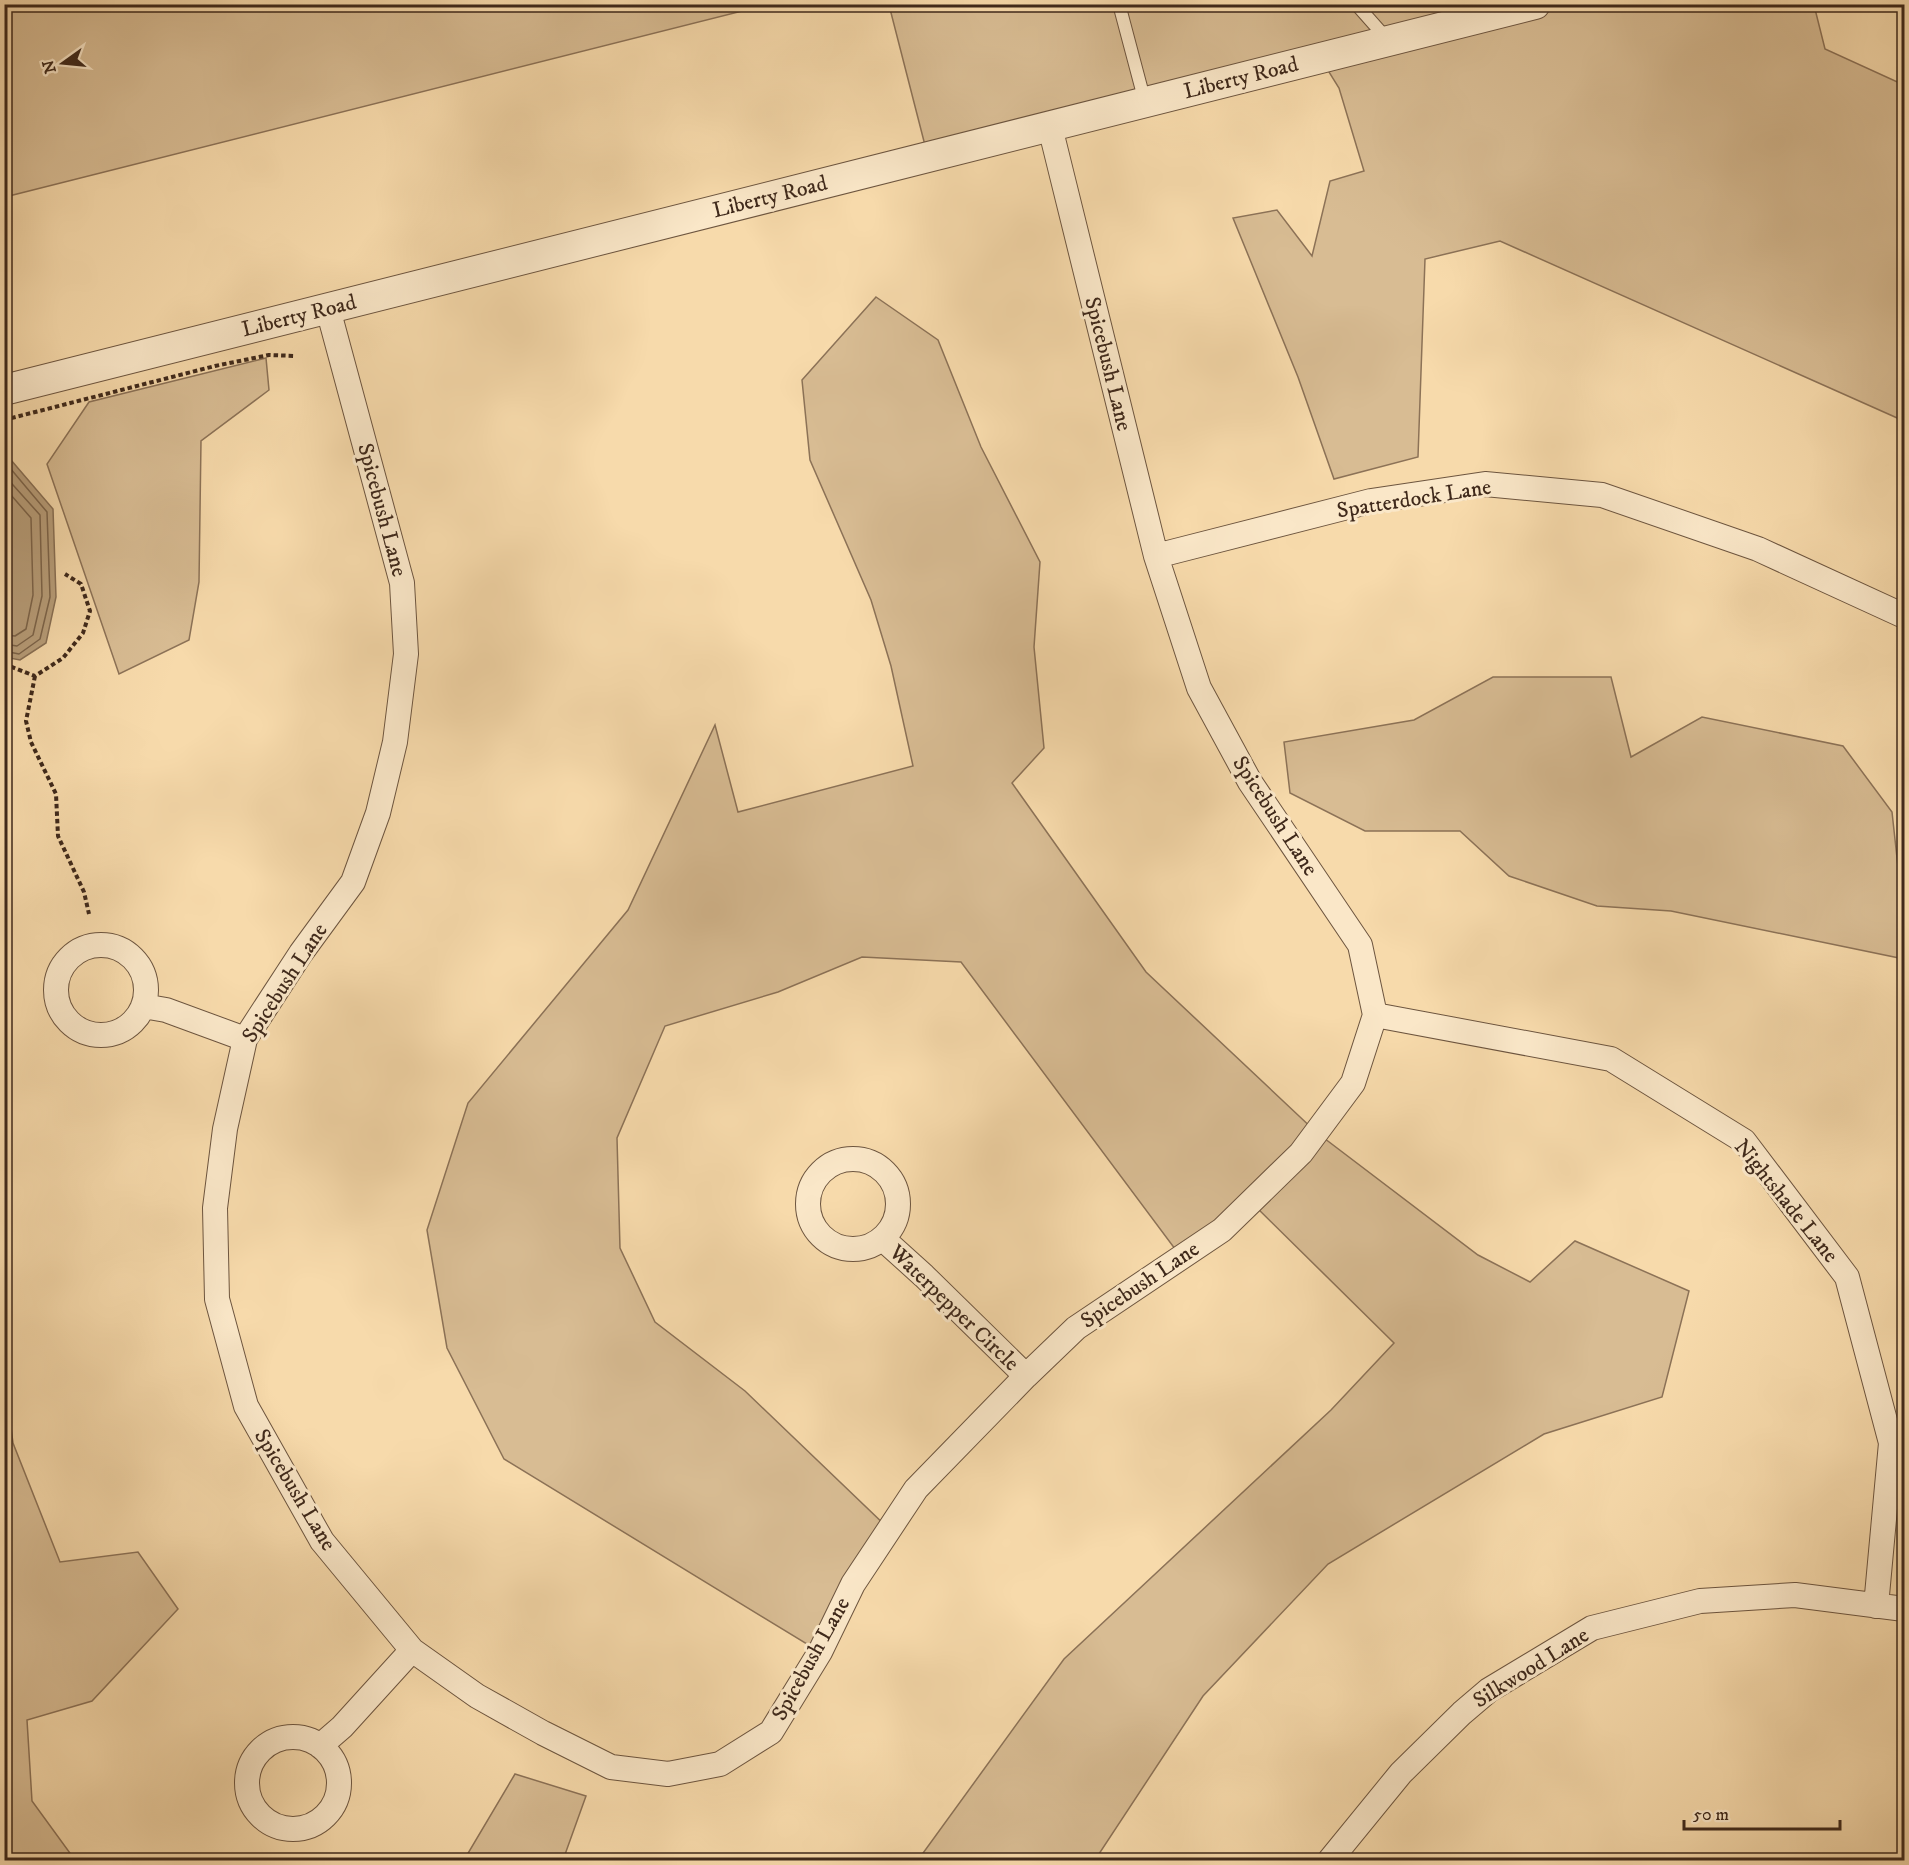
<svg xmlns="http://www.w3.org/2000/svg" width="1909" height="1865" font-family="'IM FELL DW Pica',serif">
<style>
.green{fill:#d8bc93;stroke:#8c7257;stroke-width:1.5}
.water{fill:#b89e7a;stroke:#886f54;stroke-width:1.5}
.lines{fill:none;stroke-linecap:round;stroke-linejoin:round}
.shore{stroke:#7c644a;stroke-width:1.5}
.service-casing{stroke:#6d553f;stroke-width:14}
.minor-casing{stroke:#6d553f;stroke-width:26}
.tertiary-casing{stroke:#6d553f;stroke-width:32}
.path{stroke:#3f291b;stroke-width:4;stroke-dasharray:4.5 3;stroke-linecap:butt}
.service{stroke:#fae7c8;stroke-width:12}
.minor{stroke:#fae7c8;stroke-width:24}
.tertiary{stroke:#fae7c8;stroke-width:30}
.labels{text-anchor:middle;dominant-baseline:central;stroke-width:6;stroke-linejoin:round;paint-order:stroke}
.street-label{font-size:22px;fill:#3f291b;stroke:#fae7c8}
</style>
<rect width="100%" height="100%" fill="#f7daab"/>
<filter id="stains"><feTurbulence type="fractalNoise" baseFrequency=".00333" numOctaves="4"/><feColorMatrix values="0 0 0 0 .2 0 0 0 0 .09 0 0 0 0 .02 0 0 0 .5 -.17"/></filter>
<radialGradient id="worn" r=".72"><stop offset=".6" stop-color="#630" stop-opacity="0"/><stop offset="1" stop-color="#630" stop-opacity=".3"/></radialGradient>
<path class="green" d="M 5,4 L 766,4 L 766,5 L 5,197 Z
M 889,5 L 1814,5 L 1825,49 L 1904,85 L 1904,421 L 1500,241 L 1425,259 L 1418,457 L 1334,479 L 1298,377 L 1233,218 L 1277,210 L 1312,256 L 1330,181 L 1364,171 L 1339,88 L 1321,59 L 928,157 Z
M 876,297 L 938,340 L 981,447 L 1040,562 L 1034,647 L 1044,748 L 1012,783 L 1146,972 L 1316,1132 L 1478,1255 L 1530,1282 L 1575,1241 L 1689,1291 L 1662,1397 L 1544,1434 L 1328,1564 L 1203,1696 L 1095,1860 L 918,1860 L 1064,1659 L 1331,1410 L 1394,1343 L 1251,1202 L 1181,1257 L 961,962 L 862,957 L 778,992 L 665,1026 L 617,1138 L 620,1248 L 655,1322 L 745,1391 L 889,1529 L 820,1652 L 504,1459 L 447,1348 L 427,1230 L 468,1103 L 628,910 L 715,725 L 738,812 L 913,766 L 891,666 L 871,600 L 810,460 L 802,380 Z
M 266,358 L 269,390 L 201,441 L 199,582 L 189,640 L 119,674 L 47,464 L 89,402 Z
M 1493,677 L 1611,677 L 1631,757 L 1702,717 L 1843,746 L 1892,812 L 1904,922 L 1904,959 L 1671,911 L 1597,906 L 1509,876 L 1460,831 L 1365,831 L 1290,793 L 1284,742 L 1414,720 Z
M 5,1383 L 13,1443 L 60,1562 L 138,1552 L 178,1609 L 92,1701 L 27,1720 L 32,1801 L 75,1860 L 5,1860 Z
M 515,1774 L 586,1796 L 563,1860 L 464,1860 Z"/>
<path class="water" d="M 11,460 L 53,509 L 56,597 L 46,643 L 20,660 L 4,657 L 4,462 Z"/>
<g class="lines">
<path class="shore" d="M 4,468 L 10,468 L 47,512 L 50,597 L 40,639 L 19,654 L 4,651
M 4,475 L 40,515 L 42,596 L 33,635 L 17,646 L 4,644
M 4,487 L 31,518 L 33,595 L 26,629 L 15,636 L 4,635"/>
<g class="service-casing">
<path id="service" d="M 1119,4 L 1145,102
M 1356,4 L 1387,39"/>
</g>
<g class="minor-casing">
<path id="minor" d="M 328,309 L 402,583 L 406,654 L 395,742 L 378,813 L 353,882 L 301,953 L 245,1039 L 225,1129 L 215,1208 L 217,1299 L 246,1406 L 322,1541 L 412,1650 L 477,1696 L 543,1733 L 611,1767 L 668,1774 L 720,1764 L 771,1732 L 820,1652 L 853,1584 L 916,1489 L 1026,1376 L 1076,1328 L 1222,1230 L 1301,1153 L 1353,1083 L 1375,1015 L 1360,945 L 1250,782 L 1199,688 L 1156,556 L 1050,127
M 1156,556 L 1371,501 L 1485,484 L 1602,495 L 1758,549 L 1904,616
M56 990a45 45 0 1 1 90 0a45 45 0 1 1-90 0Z
M 143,1006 L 166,1010 L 245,1039
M 1375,1015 L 1611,1059 L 1744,1141 L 1847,1277 L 1891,1443 L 1876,1606
M808 1204a45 45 0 1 1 90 0a45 45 0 1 1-90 0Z
M 883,1239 L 924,1276 L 1026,1376
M247 1783a46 46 0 1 1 92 0a46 46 0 1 1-92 0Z
M 320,1746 L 342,1727 L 412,1650
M 1330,1860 L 1401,1773 L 1462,1713 L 1489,1690 L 1592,1628 L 1700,1601 L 1795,1595 L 1904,1609"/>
</g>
<g class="tertiary-casing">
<path id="tertiary" d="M 4,390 L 1535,4"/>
</g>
<path class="path" d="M 4,420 L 215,366 L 269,355 L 296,356
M 4,664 L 35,676 L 63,658 L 83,633 L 90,611 L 81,584 L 65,574
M 35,676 L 26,721 L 31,742 L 56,794 L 58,836 L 84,892 L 89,914"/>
<use href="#service" class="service"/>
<use href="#minor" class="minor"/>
<use href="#tertiary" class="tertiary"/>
</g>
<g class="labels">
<g class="street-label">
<text transform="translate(1241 78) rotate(-14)">Liberty Road</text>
<text transform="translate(770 197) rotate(-14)">Liberty Road</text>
<text transform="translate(299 316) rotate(-14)">Liberty Road</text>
<text transform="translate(1108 364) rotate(76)">Spicebush Lane</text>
<text transform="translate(1414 499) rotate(-9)">Spatterdock Lane</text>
<text transform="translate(382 510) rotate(75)">Spicebush Lane</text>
<text transform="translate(1275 816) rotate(57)">Spicebush Lane</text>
<text transform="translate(285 983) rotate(-57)">Spicebush Lane</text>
<text transform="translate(1786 1201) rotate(51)">Nightshade Lane</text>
<text transform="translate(1140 1285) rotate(-34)">Spicebush Lane</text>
<text transform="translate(954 1308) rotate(44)">Waterpepper Circle</text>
<text transform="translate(295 1490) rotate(59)">Spicebush Lane</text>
<text transform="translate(811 1659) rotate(-61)">Spicebush Lane</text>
<text transform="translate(1531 1668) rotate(-32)">Silkwood Lane</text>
</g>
</g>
<rect width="1909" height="1865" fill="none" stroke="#f7daab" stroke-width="24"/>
<rect x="6" y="6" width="1897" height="1853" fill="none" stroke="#3f291b" stroke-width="3"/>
<rect x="12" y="12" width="1885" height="1841" fill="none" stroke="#3f291b" stroke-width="1.5"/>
<g transform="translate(63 63) rotate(255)" stroke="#fae7c8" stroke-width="4.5" paint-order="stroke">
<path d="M0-4.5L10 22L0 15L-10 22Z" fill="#3f291b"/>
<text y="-9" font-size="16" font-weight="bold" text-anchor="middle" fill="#3f291b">N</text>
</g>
<path d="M1684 1820v9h156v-9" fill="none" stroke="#3f291b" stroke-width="3"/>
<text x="1693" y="1820" font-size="18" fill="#3f291b" stroke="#fae7c8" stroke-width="4.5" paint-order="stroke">50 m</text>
<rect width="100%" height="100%" filter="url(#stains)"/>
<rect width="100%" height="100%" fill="url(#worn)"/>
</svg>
